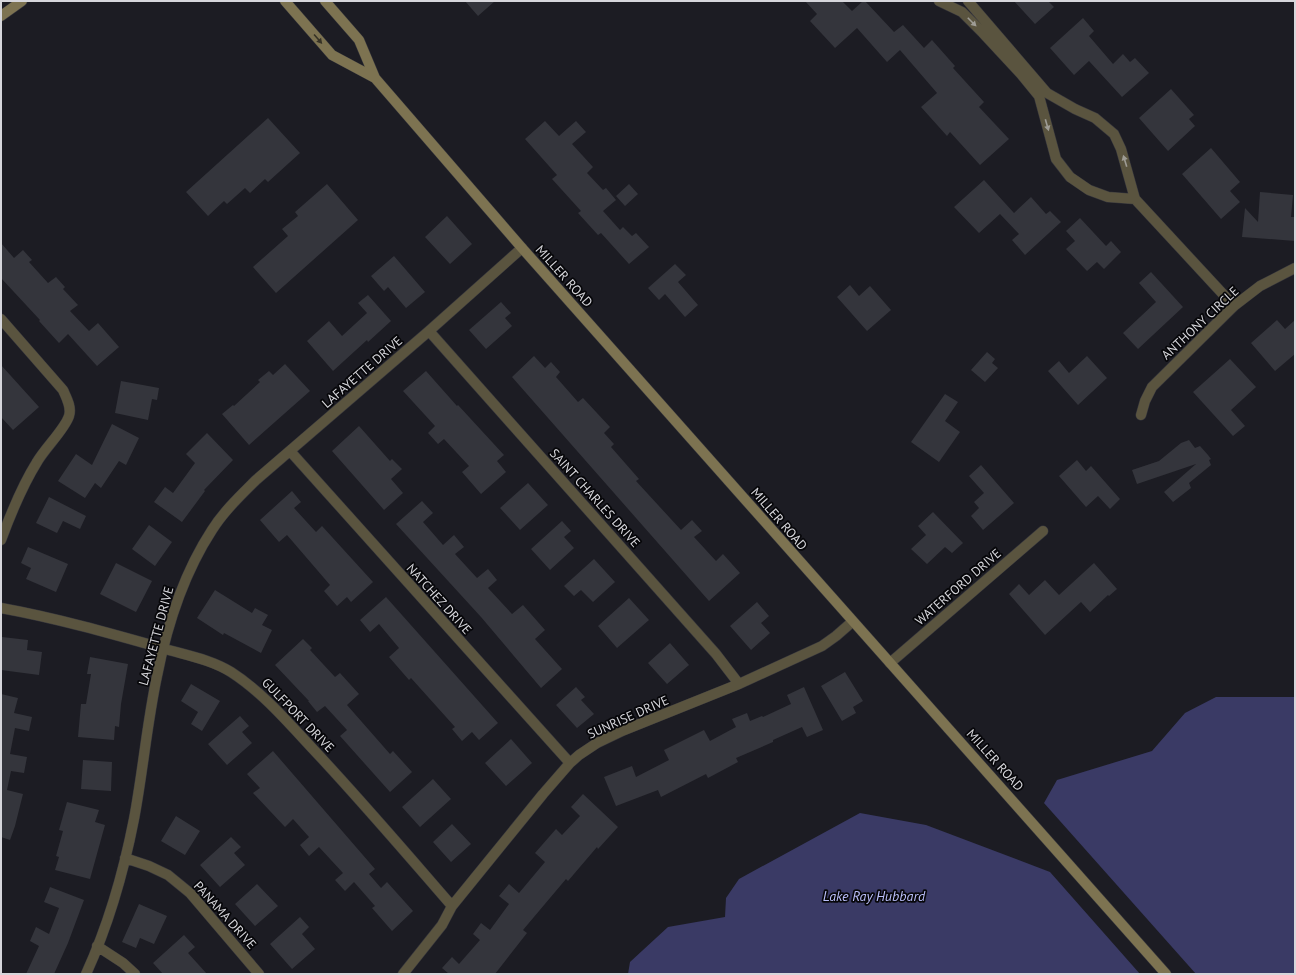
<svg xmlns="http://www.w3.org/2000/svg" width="1296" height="975" font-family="'PT Sans',sans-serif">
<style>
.water{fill:#3a3a65}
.building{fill:#34353c}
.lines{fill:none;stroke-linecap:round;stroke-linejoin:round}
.street-casing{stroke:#36363d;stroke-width:11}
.secondary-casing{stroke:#36363d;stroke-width:11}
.street{stroke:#5a543f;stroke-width:10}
.secondary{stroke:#7d7351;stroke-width:10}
.oneway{fill:#9e9c95}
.oneway2{fill:#363226}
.labels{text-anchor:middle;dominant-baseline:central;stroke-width:3.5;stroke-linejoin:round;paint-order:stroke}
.street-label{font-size:13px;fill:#d6d6db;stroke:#07070a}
.water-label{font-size:14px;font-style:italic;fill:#bbbffa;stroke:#07070a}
</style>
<rect width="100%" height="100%" fill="#1c1c23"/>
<path class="water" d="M 1216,697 L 1295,697 L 1295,974 L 1196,974 L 1044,803 L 1057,780 L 1152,751 L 1185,713 Z
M 860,813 L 926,825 L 1050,872 L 1140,974 L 628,974 L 630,962 L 668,927 L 725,917 L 726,898 L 739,879 Z"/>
<path class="building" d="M 465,1 L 495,1 L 478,16 Z
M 805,1 L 842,1 L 852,11 L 863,1 L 865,1 L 894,32 L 903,25 L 924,48 L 932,40 L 955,66 L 953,68 L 984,102 L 979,107 L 1009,139 L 980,165 L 950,132 L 947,136 L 921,107 L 937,93 L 900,50 L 887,62 L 857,28 L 835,48 L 810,21 L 817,14 Z
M 1014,1 L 1048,1 L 1054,7 L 1035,24 Z
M 1083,18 L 1094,31 L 1089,36 L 1113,64 L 1123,54 L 1130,62 L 1135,58 L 1149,73 L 1122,97 L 1089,61 L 1074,75 L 1050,48 Z
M 1171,89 L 1194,115 L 1189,119 L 1195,126 L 1168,151 L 1139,118 Z
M 268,118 L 300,153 L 268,182 L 265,179 L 250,193 L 245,188 L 227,204 L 224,201 L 208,216 L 186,192 Z
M 545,121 L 559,136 L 576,121 L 586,132 L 572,144 L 593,167 L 587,173 L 603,190 L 606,188 L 616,200 L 603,211 L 620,230 L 623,227 L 632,236 L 636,233 L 649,247 L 629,264 L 601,233 L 598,235 L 578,213 L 581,211 L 552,179 L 557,175 L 525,139 Z
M 1211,148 L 1240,182 L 1230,191 L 1240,202 L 1221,219 L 1182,174 Z
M 984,180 L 1014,213 L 1031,197 L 1046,214 L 1050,211 L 1061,222 L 1025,255 L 1012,240 L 1019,234 L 1000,214 L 979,233 L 954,207 Z
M 327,184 L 358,220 L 276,293 L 253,267 L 288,236 L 282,229 L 298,216 L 295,212 Z
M 629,184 L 638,194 L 625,206 L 616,196 Z
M 1260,192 L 1293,195 L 1291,217 L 1295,217 L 1295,241 L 1242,237 L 1245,208 L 1258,222 Z
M 447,216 L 472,244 L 450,264 L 425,237 Z
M 1080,218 L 1106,246 L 1111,241 L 1121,252 L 1104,269 L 1097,262 L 1087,271 L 1066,249 L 1075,241 L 1066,231 Z
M 1,243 L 14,258 L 23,250 L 32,260 L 29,262 L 48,283 L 56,277 L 65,287 L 63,289 L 78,305 L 70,311 L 89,331 L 98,323 L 119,347 L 97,366 L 68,334 L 59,343 L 39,321 L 40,320 L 1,278 Z
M 394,256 L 425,292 L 406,308 L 388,287 L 384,291 L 371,276 Z
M 675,264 L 686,275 L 678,282 L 698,305 L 685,317 L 665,294 L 659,300 L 648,288 Z
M 1151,272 L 1183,307 L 1138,349 L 1123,333 L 1156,302 L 1139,283 Z
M 850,285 L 859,296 L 870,286 L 891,310 L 867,331 L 837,297 Z
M 368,295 L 391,321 L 368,342 L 367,340 L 333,371 L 307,341 L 329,321 L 342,336 L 367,313 L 358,303 Z
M 501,302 L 511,313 L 505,318 L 512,326 L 486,349 L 469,330 Z
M 1277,320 L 1285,329 L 1295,320 L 1295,354 L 1275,371 L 1251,343 Z
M 987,352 L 995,359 L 992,363 L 998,368 L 985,382 L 971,370 Z
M 534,356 L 545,368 L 551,362 L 560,372 L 556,377 L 578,402 L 583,398 L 610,427 L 604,433 L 614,444 L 611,447 L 639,479 L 636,481 L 681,530 L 692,520 L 702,531 L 694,537 L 716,561 L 723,554 L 740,573 L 709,601 L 512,377 Z
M 1087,356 L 1107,378 L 1078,405 L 1048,371 L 1059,361 L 1069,373 Z
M 1230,359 L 1256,387 L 1231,410 L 1245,426 L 1233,436 L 1193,392 Z
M 285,364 L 310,391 L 249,445 L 222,414 L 233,405 L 234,406 L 260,382 L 258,380 L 269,371 L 273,375 Z
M 1,365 L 39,407 L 13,430 L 1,417 Z
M 426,371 L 457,406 L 458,405 L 504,455 L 497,461 L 506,472 L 481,494 L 462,472 L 469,466 L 444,439 L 438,444 L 428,433 L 435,426 L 403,391 Z
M 121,381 L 159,388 L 157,400 L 152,399 L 148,420 L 115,413 Z
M 945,394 L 958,402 L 945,421 L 960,432 L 939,462 L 911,442 Z
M 112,424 L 139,438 L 126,465 L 119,461 L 101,488 L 95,483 L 85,498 L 58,481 L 76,454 L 92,465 Z
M 359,426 L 390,461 L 392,459 L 402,469 L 391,479 L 403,493 L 384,510 L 332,451 Z
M 207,433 L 233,460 L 204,490 L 205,491 L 182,522 L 154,502 L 165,487 L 173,493 L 195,463 L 186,454 Z
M 1189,440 L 1195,448 L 1200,446 L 1208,455 L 1211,459 L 1209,460 L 1211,465 L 1189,483 L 1191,488 L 1173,502 L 1164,492 L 1196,464 L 1137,484 L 1132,470 L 1159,461 L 1181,443 Z
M 1077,460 L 1086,471 L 1091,466 L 1120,499 L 1110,509 L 1098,496 L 1086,507 L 1059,476 Z
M 981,465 L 1014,503 L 983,530 L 971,516 L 979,508 L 974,502 L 984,493 L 969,476 Z
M 528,483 L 548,505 L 520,530 L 500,508 Z
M 292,491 L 301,502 L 294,508 L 316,532 L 322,526 L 373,582 L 351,602 L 347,597 L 337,606 L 324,591 L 330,585 L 287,535 L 279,542 L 260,520 Z
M 49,497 L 86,516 L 80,529 L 63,521 L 57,533 L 36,523 Z
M 422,501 L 433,513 L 423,522 L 443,545 L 454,535 L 464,547 L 455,554 L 477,578 L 488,569 L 497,580 L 488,588 L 512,614 L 523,605 L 545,630 L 535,639 L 562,669 L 541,688 L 481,617 L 396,524 Z
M 933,512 L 963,543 L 952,553 L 945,547 L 927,564 L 911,549 L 926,535 L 918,526 Z
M 562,521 L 571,531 L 564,537 L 574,548 L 550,570 L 531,549 Z
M 149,525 L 172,542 L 155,566 L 132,549 Z
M 28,547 L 68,564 L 56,592 L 26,579 L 31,568 L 21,563 Z
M 594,559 L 615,582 L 593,602 L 581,590 L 574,596 L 564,586 Z
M 116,563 L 152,581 L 136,612 L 100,594 Z
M 1094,563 L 1117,589 L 1109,596 L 1108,595 L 1090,612 L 1081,602 L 1045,635 L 1009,594 L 1019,584 L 1029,595 L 1045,580 L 1059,595 Z
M 215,590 L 252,613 L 255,608 L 268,615 L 262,625 L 272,630 L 261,653 L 224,633 L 223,635 L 197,618 Z
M 386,597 L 498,723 L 479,740 L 472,732 L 462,741 L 452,729 L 455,727 L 411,678 L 409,680 L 389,657 L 399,648 L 379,624 L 370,632 L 360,620 Z
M 629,598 L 649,620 L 617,648 L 598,626 Z
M 757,602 L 769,616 L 761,623 L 770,633 L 751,650 L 730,626 Z
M 2,637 L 28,640 L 27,650 L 42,652 L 39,675 L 1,670 Z
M 303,639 L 312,648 L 310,650 L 335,677 L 340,673 L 359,694 L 347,705 L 390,754 L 393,751 L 412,772 L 390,792 L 340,736 L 347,730 L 325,706 L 317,712 L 308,701 L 309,701 L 275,665 Z
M 670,643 L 689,665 L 667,684 L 648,663 Z
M 90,657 L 128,664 L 121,704 L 119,727 L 115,726 L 114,740 L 78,737 L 81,704 L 86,704 L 91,674 L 87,674 Z
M 845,672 L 863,701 L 853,707 L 856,713 L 842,721 L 821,686 Z
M 191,684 L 220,701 L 202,731 L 191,724 L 198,712 L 181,701 Z
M 576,687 L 585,697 L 581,700 L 594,714 L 577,728 L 556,705 Z
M 804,687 L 823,730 L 807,737 L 802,727 L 773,740 L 773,742 L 736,758 L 738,762 L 708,778 L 706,774 L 661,797 L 658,790 L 616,806 L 604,777 L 632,766 L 636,777 L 669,760 L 664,750 L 704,730 L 710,741 L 736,727 L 732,719 L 747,713 L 750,721 L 762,716 L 763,717 L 791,704 L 787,695 Z
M 1,694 L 18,698 L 14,713 L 32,717 L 29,731 L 15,728 L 10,754 L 27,757 L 24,773 L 11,771 L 7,790 L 23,794 L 15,826 L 10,840 L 1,837 Z
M 240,716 L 249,726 L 242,732 L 252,743 L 227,765 L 208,744 Z
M 511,739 L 532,763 L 506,786 L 485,763 Z
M 273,751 L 375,869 L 369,874 L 381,888 L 387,882 L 413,911 L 392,931 L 372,908 L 375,906 L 354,882 L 345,891 L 335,880 L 343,873 L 319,847 L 309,856 L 300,845 L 309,837 L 293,819 L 285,827 L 253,793 L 260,788 L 247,774 Z
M 83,760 L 112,762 L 111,791 L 81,789 Z
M 433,779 L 451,799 L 420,827 L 402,807 Z
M 583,794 L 618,827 L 598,849 L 597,847 L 568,881 L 566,879 L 523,930 L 527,933 L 495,974 L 449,974 L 442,968 L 452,957 L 459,964 L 480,940 L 473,934 L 481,923 L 490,930 L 509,904 L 499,896 L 509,884 L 519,893 L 545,862 L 535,853 L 556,829 L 562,835 L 580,816 L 571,807 Z
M 67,802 L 99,810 L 95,822 L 105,825 L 90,879 L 55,870 L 59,857 L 56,856 L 63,831 L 59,830 Z
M 176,816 L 200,831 L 185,855 L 161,841 Z
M 452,824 L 471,844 L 451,862 L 433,842 Z
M 231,837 L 241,847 L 234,853 L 245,865 L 220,887 L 200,865 Z
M 257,884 L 278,906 L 255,926 L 235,904 Z
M 50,887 L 84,900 L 68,943 L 54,974 L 26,974 L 39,946 L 30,941 L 36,927 L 49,934 L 59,908 L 44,902 Z
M 139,904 L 167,916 L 154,944 L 140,938 L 136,948 L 122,942 Z
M 300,917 L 309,927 L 302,934 L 315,949 L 292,969 L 270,944 Z
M 184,935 L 195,947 L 188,953 L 207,974 L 163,974 L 153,963 Z"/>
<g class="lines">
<g class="street-casing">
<path id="street" d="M 939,1 L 962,12 L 982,32 L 1021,74 L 1039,96 L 1056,159 L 1070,177 L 1089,190 L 1108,197 L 1135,199
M 968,1 L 1047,93 L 1075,109 L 1095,118 L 1114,134 L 1121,149 L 1135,199 L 1234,306
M 1,319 L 63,390 C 66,397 72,407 69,416 C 65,429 45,448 37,462 C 22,486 11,513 1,540
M 429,331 L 716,654 L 739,684
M 1141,415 L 1145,401 L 1152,387 L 1234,306 L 1260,286 L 1295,268
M 290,451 L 570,763
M 1,608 C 56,618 109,633 162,648 C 185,655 210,659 231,672 C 262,692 286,720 312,748 C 360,799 406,853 452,906
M 890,663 L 1043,531
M 125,858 L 149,866 L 168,875 L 190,893 L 259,974
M 97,946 L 123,963 L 135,974
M 86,974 C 108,926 124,870 134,819 C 143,771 147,723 157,676 C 167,625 184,573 212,530 C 224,511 240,496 256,480 L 429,331 L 522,248
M 403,974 L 442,925 L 452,906 L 543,794 L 570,763 L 579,755 L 597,743 L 622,731 L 739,684 L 822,646 L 836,636 L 852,622"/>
</g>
<g class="secondary-casing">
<path id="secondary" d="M 285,1 L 332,55 L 375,78
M 325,1 L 359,40 L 375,78 L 522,248 L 1166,974
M 1,16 L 22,1"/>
</g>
<use href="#street" class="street"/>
<use href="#secondary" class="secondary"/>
</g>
<defs><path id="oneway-solid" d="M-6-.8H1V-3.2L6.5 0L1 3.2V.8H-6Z"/></defs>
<g class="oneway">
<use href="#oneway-solid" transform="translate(972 22) rotate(45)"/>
<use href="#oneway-solid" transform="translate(1047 125) rotate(74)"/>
<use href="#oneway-solid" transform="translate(1125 161) rotate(-107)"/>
</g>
<use class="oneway2" href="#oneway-solid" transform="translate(318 39) rotate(49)"/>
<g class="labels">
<g class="street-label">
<text transform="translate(564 276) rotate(48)">MILLER ROAD</text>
<text transform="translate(1200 323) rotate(-43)">ANTHONY CIRCLE</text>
<text transform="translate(362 372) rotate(-41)">LAFAYETTE DRIVE</text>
<text transform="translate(595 498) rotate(48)">SAINT CHARLES DRIVE</text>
<text transform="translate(779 519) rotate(49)">MILLER ROAD</text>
<text transform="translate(958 587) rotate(-41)">WATERFORD DRIVE</text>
<text transform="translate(439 599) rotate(48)">NATCHEZ DRIVE</text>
<text transform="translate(156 636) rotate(-75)">LAFAYETTE DRIVE</text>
<text transform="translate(298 715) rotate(46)">GULFPORT DRIVE</text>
<text transform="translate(628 717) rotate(-24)">SUNRISE DRIVE</text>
<text transform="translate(995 760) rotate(48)">MILLER ROAD</text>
<text transform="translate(225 915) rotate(48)">PANAMA DRIVE</text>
</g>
<g class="water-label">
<text x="874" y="896">Lake Ray Hubbard</text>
</g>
</g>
<rect width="1296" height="975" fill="none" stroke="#d6d6db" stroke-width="4"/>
</svg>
